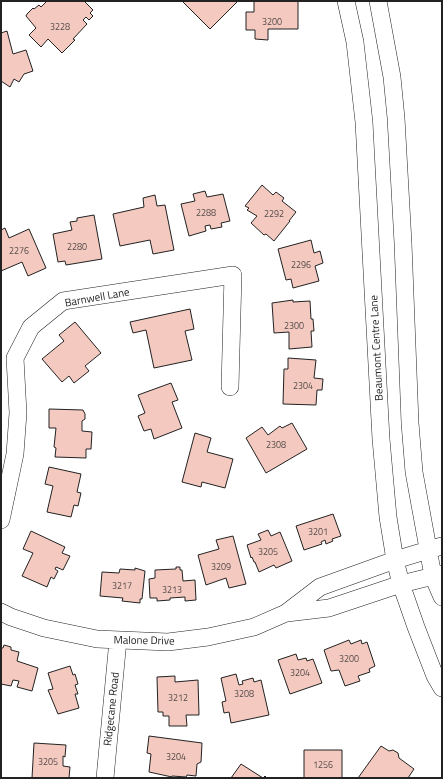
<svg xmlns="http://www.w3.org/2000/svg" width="443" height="779" font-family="'Titillium Web',sans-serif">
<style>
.building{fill:#f3c9c0;stroke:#222}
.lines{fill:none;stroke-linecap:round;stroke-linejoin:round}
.minor-casing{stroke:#222;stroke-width:18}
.minor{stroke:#fff;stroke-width:17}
.labels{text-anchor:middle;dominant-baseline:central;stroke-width:3;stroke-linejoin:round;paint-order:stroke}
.number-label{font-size:9px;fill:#564c4a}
.street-label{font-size:11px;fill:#222;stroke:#fff}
</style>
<rect width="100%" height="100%" fill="#fff"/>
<path class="building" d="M 47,1 L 84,1 L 93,10 L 90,13 L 93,16 L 89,20 L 86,17 L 83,20 L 87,24 L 73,39 L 75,40 L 62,53 L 48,39 L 41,47 L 29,35 L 36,28 L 26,16 L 27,14 L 33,8 L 34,9 L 39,5 L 41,7 Z
M 182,1 L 238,1 L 210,29 Z
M 254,1 L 298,1 L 298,29 L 268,29 L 268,40 L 255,39 L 255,30 L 246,30 L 246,12 L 254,12 Z
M 7,31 L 13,54 L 26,50 L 33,71 L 24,74 L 19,82 L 14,79 L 10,87 L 1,81 L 1,33 Z
M 262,185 L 273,195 L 276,192 L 284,198 L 282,201 L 296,212 L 289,221 L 290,221 L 274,241 L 266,234 L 264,235 L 251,223 L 257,216 L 247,210 L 249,208 L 245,206 Z
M 205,191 L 207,197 L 223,194 L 230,221 L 221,223 L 222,227 L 211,229 L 210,225 L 205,226 L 206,231 L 189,236 L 181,204 L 195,201 L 193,194 Z
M 155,195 L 157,206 L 165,205 L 174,250 L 153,254 L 150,240 L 120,246 L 113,214 L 144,207 L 143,198 Z
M 94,215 L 102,259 L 66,265 L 65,261 L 58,262 L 53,234 L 72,230 L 70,222 L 77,221 L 77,218 Z
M 5,228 L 9,238 L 29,229 L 46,268 L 28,276 L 22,262 L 1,271 L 1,230 Z
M 311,240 L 314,253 L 320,251 L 323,263 L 315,266 L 319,281 L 293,288 L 291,279 L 286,280 L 278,249 Z
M 293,300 L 293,302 L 310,301 L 311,319 L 313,319 L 314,331 L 311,331 L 312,347 L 289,349 L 289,332 L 274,333 L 272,303 Z
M 190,309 L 194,329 L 185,331 L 192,360 L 154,368 L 146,330 L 133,333 L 130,322 Z
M 75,322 L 101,353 L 85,366 L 89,371 L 74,383 L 69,376 L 62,382 L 42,359 L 64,341 L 59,335 Z
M 288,358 L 316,360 L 314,378 L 323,379 L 322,390 L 317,390 L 316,405 L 283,404 L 284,369 L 288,369 Z
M 171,383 L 178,400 L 172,402 L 182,428 L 154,439 L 151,429 L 144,431 L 138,416 L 145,413 L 138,395 Z
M 49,409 L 83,410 L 85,414 L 85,419 L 82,421 L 82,431 L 92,432 L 91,449 L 86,449 L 86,458 L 55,457 L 56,448 L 54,447 L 56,428 L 49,428 Z
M 292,423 L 307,449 L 266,473 L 246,438 L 262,427 L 268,435 L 280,426 L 282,428 Z
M 195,433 L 211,438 L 207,452 L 233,459 L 225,488 L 202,482 L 201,487 L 182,482 Z
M 49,467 L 81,474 L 77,492 L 81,493 L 78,506 L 74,505 L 71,517 L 47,512 L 53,486 L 45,484 Z
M 333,514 L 341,536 L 332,539 L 333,541 L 326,544 L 325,540 L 321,542 L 322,544 L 304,550 L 296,526 Z
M 268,530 L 271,536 L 280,532 L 292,561 L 276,568 L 274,565 L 259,572 L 255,562 L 254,562 L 252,557 L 251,558 L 247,545 L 261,540 L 258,534 Z
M 31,531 L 65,547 L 62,553 L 70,556 L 63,570 L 56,567 L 55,569 L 58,571 L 54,579 L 51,577 L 47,587 L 22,576 L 33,553 L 23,549 Z
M 233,536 L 246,584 L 229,588 L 226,578 L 206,585 L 198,555 L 219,549 L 216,540 Z
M 176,567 L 180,567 L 180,570 L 182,570 L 183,581 L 195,580 L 196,600 L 185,601 L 185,597 L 170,598 L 170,600 L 157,601 L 157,598 L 150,598 L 149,579 L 155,578 L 155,570 L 176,569 Z
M 135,568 L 145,571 L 142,599 L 140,599 L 140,603 L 122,601 L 123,598 L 100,596 L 102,572 L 119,573 L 120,569 L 135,570 Z
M 349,640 L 351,644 L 361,640 L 362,644 L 367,642 L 375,666 L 369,669 L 370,672 L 358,676 L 360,681 L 345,686 L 339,670 L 331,671 L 324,650 Z
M 4,645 L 11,647 L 11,650 L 19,652 L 17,661 L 38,668 L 32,691 L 17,687 L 19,681 L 13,680 L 11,686 L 1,684 L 1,648 L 3,648 Z
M 296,654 L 298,660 L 306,658 L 307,661 L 313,659 L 322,683 L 290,694 L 278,660 Z
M 70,666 L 73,675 L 75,674 L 78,684 L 75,685 L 78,694 L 75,694 L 79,708 L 58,714 L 48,690 L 53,689 L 48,673 Z
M 236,674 L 239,685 L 243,684 L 242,681 L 253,678 L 254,682 L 261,680 L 269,715 L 231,723 L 229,712 L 224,713 L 222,702 L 226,701 L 221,678 Z
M 175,676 L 175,682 L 198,680 L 199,715 L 186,715 L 187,726 L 169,726 L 169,716 L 163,716 L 163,712 L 158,712 L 157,677 Z
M 149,736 L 202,743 L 201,762 L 197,764 L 196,776 L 187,775 L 186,777 L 172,776 L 172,777 L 149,772 L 151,754 L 147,753 Z
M 34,743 L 66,745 L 65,757 L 63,756 L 63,766 L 70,767 L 69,778 L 32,778 Z
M 381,746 L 389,751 L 393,750 L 398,753 L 399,758 L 414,769 L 408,778 L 358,778 Z
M 304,750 L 342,750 L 342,778 L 304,778 Z
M 241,764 L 263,778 L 265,776 L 267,778 L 231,778 Z"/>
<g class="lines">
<g class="minor-casing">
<path id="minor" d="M 346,1 L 355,42 L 364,122 L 381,439 L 388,517 L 395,560 L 401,584 L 416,627 L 435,676 L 442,688
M 378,1 L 392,77 L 396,118 L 403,243 L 410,423 L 414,472 L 433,576 L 442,597
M 1,520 L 15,454 L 18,413 L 15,358 L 31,327 L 63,301 L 233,275 L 230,387
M 1,612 L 11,617 L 44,628 L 97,639 L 168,642 L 208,637 L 254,627 L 286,613 L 320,587 L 395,560 L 442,546
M 287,613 L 329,608 L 401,584 L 442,574
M 105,778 L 118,640"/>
</g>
<use href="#minor" class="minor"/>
</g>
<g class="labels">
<g class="number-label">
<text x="272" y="21">3200</text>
<text x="60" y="26">3228</text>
<text x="206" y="212">2288</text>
<text x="274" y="213">2292</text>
<text x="77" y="246">2280</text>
<text x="19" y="250">2276</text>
<text x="301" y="264">2296</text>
<text x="294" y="325">2300</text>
<text x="303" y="385">2304</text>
<text x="276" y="444">2308</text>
<text x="318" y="531">3201</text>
<text x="268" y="551">3205</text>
<text x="221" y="566">3209</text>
<text x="122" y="585">3217</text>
<text x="172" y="589">3213</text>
<text x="349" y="658">3200</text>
<text x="300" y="672">3204</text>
<text x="244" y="693">3208</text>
<text x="178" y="697">3212</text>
<text x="176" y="756">3204</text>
<text x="48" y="761">3205</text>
<text x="323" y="764">1256</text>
</g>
<g class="street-label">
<text transform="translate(97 297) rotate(-10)">Barnwell Lane</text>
<text transform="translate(376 348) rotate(-93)">Beaumont Centre Lane</text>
<text transform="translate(144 640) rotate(1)">Malone Drive</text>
<text transform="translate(111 709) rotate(-84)">Ridgecane Road</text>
</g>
</g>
<rect width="443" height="779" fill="none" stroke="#222222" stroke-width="4"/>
</svg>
